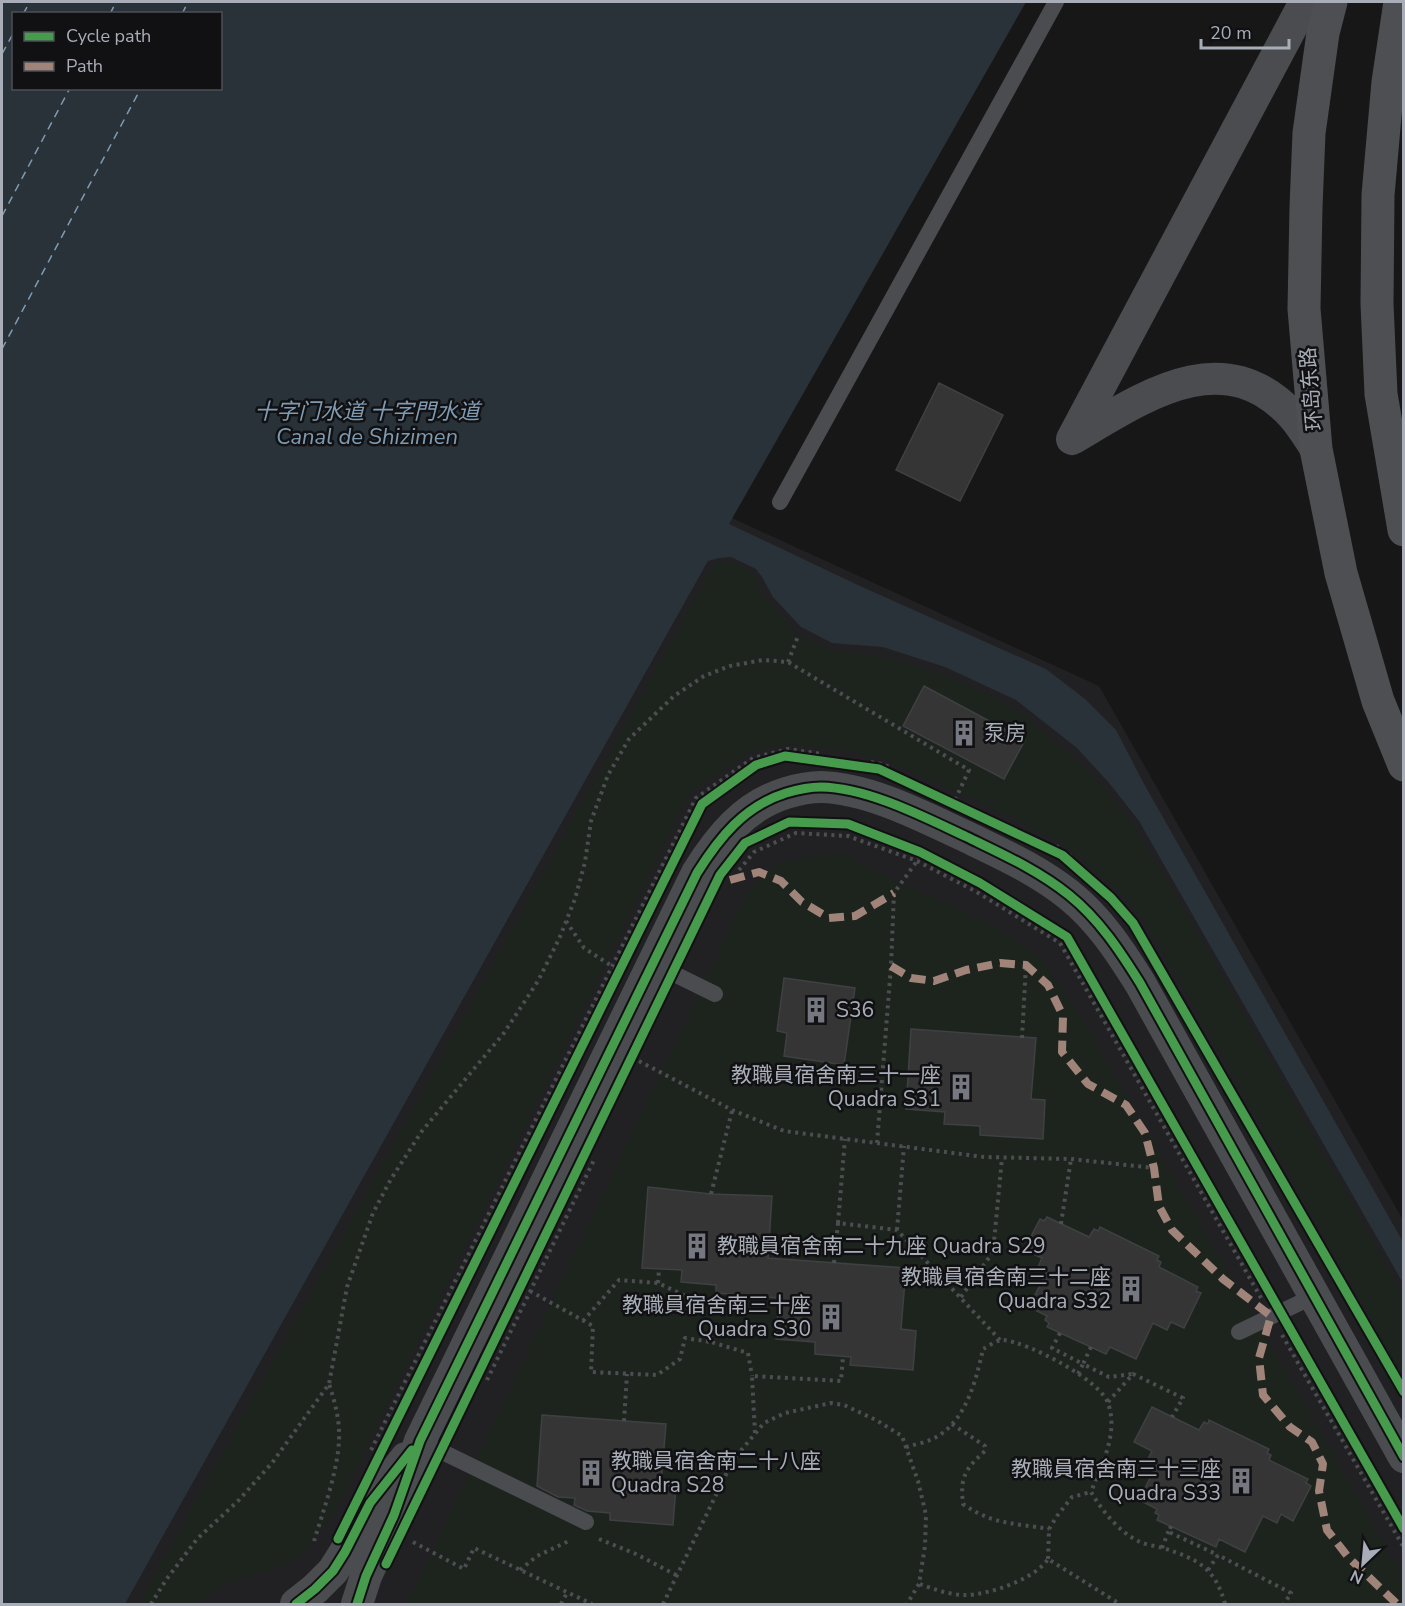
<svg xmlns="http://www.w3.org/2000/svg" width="1405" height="1606" font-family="'Nunito Sans','Noto Sans SC',sans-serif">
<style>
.built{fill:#212123}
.green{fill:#1d241e}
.water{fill:#2a3239;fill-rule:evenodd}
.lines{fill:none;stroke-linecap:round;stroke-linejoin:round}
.ferry{stroke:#7f9bb3;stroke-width:1.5;stroke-dasharray:8 6;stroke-linecap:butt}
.building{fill:#353536;stroke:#3f4043;stroke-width:1.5}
.path{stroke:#4d4e52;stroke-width:4;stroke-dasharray:3 4.5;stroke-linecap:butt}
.service{stroke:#4b4c50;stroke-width:16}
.minor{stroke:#4b4c50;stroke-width:32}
.primary{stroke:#4d4f52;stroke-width:33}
.quiet{stroke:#a18479;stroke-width:8;stroke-dasharray:15 8;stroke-linecap:butt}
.cycleway-casing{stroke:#111113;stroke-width:13}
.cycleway{stroke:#469c4c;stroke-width:9}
.labels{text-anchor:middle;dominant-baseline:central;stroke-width:5;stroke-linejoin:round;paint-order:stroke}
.street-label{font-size:21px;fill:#a8adb8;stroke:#111113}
.poi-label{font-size:21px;fill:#a8adb8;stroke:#111113;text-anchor:start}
.water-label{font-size:22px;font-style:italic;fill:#7f9bb3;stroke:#111113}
</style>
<rect width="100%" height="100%" fill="#171717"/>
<path class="built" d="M 732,518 L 1099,686 L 1403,1220 L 1403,1604 L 125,1604 Z"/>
<path class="green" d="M 717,562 L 735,564 L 753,573 L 760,591 L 798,636 L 826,649 L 869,655 L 911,664 L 949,677 L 990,695 L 1020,712 L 1085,768 L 1124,811 L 1177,897 L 1403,1295 L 1403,1375 L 1166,957 L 1143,920 L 1119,891 L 1067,847 L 1019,820 L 884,760 L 847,751 L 787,744 L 751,752 L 690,792 L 336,1509 L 313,1541 L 301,1554 L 279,1568 L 226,1583 L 211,1592 L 194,1604 L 139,1604 L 710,572 Z
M 840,854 L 998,928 L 1042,960 L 1080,1016 L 1319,1429 L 1404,1580 L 1403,1604 L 407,1604 L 746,895 C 773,855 796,858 840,854 Z"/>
<path class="water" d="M 2,2 L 1026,2 L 729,524 L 860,586 L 1046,669 L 1085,699 L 1116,730 L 1143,782 L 1403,1242 L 1403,1283 L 1139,821 L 1110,784 L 1077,748 L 1016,700 L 945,667 L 883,647 L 832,643 L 801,627 L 773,597 L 762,577 L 756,569 L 731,557 L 719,558 L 708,561 L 125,1604 L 2,1604 ZM 14,14 L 220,14 L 220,88 L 14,88 Z"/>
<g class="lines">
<path class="ferry" d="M 23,14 L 30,2
M 110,14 L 116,2
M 182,14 L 188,2
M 2,54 L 14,32
M 2,216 L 70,88
M 2,349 L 141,88"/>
</g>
<path class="building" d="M 939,383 L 1003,415 L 960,501 L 896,470 Z
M 924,686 L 1025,740 L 1004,779 L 903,726 Z
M 784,978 L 855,988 L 844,1065 L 784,1056 L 787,1033 L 777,1031 Z
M 911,1029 L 1036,1038 L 1031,1099 L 1045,1100 L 1043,1139 L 980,1135 L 980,1126 L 944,1124 L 945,1112 L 906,1109 Z
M 648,1187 L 711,1194 L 772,1196 L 768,1258 L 906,1268 L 901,1329 L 916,1331 L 913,1370 L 850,1365 L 851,1357 L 815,1354 L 815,1342 L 776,1339 L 779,1298 L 716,1293 L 716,1285 L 681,1282 L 682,1270 L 642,1268 Z
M 1047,1217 L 1089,1237 L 1094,1229 L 1098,1231 L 1100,1227 L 1159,1256 L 1157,1260 L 1161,1262 L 1159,1267 L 1198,1287 L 1196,1291 L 1201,1293 L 1184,1328 L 1171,1322 L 1167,1330 L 1153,1323 L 1136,1359 L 1110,1347 L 1106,1354 L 1047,1327 L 1049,1323 L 1045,1320 L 1047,1316 L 1029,1307 L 1047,1271 L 1038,1267 L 1042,1258 L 1024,1250 L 1040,1219 L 1044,1221 Z
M 1152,1407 L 1199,1430 L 1204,1422 L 1208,1424 L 1209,1420 L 1269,1449 L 1267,1453 L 1271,1455 L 1269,1460 L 1308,1479 L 1306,1483 L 1311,1486 L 1293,1521 L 1281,1514 L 1277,1523 L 1263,1516 L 1245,1552 L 1219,1539 L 1216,1547 L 1157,1520 L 1159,1515 L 1155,1513 L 1157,1509 L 1139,1500 L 1157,1464 L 1148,1459 L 1152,1451 L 1134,1442 Z
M 542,1415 L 666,1424 L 661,1485 L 676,1486 L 673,1525 L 610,1520 L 610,1513 L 587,1511 L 574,1505 L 575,1498 L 558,1497 L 537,1486 Z"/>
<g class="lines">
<path class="path" d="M 788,662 L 798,636
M 871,762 L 881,764 L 892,768
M 1056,846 L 1072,857
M 739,870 L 754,852 L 796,833 L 848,836 L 917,861 L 975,891 L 1060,943 L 1261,1298
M 566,921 L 584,948 L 618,970
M 1022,1038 L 1026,965
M 639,1061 L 732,1110 L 784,1131 L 984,1157 L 1071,1159 L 1154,1168
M 877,1143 L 891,966 L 894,893 L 917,861 L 922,849
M 711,1194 L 732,1111
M 838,1223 L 845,1139
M 1061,1224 L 1071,1159
M 897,1230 L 904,1146
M 1317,1233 L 1404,1383
M 834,1263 L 838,1223 L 897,1230 L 1000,1340
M 658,1283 L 659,1269
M 530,1291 L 593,1326 L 591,1372 L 657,1375 L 680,1359 L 685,1338 L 711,1342
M 961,1297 L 993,1252 L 1002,1158
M 583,1321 L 619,1280 L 658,1283 L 711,1308 L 711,1342 L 748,1353 L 752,1376
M 1060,1333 L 1052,1348 L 1083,1364 L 1078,1374
M 1282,1335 L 1404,1548
M 1091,1347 L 1083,1364 L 1109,1377 L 1132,1374
M 487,1380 L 595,1158
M 1108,1402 L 1133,1374 L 1183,1398 L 1172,1417
M 624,1421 L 627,1374
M 952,1424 L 985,1446 L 985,1451 C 965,1469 960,1477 963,1504 C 993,1525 1015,1523 1049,1529
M 755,1433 L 752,1376 L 841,1381 L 843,1356
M 906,1447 C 916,1444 929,1442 938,1436 C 967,1418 976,1380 983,1349 C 989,1346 996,1340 1003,1340 C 1028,1342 1100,1380 1108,1403 C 1119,1434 1101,1465 1091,1492 C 1103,1512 1119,1532 1140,1542 C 1147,1545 1156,1546 1163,1548 C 1197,1559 1215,1567 1225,1604
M 371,1450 L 696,798 L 753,758 L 788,749 L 822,754
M 1171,1526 L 1169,1532 L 1218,1555
M 599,1539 L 636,1554 L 678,1576
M 314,1541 C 323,1512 338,1470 339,1440 C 340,1421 335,1402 329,1384
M 413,1542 L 464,1569 L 474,1548 L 592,1604
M 1162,1548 L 1169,1530
M 1048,1559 L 1049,1529 L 1057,1516 L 1072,1497 L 1091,1492
M 520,1570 L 537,1556 L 571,1540
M 1208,1570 L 1218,1555 L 1291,1593 L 1284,1604
M 920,1584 C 933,1589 950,1595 965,1595 C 989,1595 1035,1579 1048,1559 L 1115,1601 L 1118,1604
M 151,1604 L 166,1580 L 197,1539 L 238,1501 L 272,1463 L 329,1384 L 347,1287 L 373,1213 L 391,1179 L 422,1131 L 504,1033 L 538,981 L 559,939 L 575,899 L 585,862 L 591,821 L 608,775 L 629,739 L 674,696 L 704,676 L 730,666 L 763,660 L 788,662 L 969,770 L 956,798
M 561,1604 L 567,1593
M 663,1604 L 733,1460 L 764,1423 L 785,1413 L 831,1403 L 844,1405 L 876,1420 L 902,1436 L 918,1481 L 926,1515 L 925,1546 L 919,1584 L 907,1604"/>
<path class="service" d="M 780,502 L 1056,2
M 652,963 L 715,994
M 1239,1332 L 1314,1296
M 420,1441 L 586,1522"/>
<path class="minor" d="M 1305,2 L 1072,439 C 1142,398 1222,340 1292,415 C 1301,425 1309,438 1316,449
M 296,1604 L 315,1589 L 333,1571 L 345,1552 L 370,1503 L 406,1458
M 357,1604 L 366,1576 L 394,1515 L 420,1441 L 697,873 C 719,838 744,806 786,793 C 796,790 811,787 821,787 C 869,788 924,817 967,837 C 1002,854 1038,870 1069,895 C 1099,919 1120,951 1140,983 L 1404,1457"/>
<path class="primary" d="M 1331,2 L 1323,33 L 1309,133 L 1306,207 L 1304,309 L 1316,449 L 1341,573 L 1378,701 L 1404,765
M 1400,2 L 1388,82 L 1378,195 L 1377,304 L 1381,394 L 1404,530"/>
<path class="quiet" d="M 730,880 L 759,872 L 781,881 L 802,902 L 829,918 L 855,916 L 894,893
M 891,966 L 911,978 L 934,981 L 966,970 L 1000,963 L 1026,965 L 1048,985 L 1063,1016 L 1062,1052 L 1088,1084 L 1126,1105 L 1145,1133 L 1154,1168 L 1159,1206 L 1172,1230 L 1223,1279 L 1271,1316 L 1259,1358 L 1263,1395 L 1290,1427 L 1312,1442 L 1323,1464 L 1319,1491 L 1327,1530 L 1349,1558 L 1397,1604"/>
<g class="cycleway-casing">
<path id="cycleway" d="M 338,1539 L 702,804 L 756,765 L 785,756 L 879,769 L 1062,855 L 1111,898 L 1133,923 L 1404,1392
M 386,1564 L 720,875 L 745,843 L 789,822 L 848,824 L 920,852 L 980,883 L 1067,937 L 1404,1529
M 296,1604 L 315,1589 L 333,1571 L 345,1552 L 370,1503 L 412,1450
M 357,1604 L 366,1576 L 394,1515 L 420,1441 L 697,873 C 719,838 744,806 786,793 C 796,790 811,787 821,787 C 869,788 924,817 967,837 C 1002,854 1038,870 1069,895 C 1099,919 1120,951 1140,983 L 1404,1457"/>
</g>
<use href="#cycleway" class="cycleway"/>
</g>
<defs>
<g id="building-bare" transform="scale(2.07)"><path d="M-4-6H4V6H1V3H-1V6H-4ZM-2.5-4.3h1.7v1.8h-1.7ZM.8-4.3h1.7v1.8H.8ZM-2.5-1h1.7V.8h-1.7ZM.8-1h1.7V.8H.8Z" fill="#757880" stroke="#111113" stroke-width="2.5" paint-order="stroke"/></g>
</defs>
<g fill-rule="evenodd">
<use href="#building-bare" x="964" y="733"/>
<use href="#building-bare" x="816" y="1010"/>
<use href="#building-bare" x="961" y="1087"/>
<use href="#building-bare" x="697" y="1246"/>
<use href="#building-bare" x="1131" y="1289"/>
<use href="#building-bare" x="831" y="1317"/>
<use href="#building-bare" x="591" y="1473"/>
<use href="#building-bare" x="1241" y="1481"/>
</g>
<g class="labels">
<g class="street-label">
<text transform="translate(1311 389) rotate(-95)">环岛东路</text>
</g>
<g class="poi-label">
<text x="984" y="733">泵房</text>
<text x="836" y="1010">S36</text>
<text x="941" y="1075" text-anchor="end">教職員宿舍南三十一座<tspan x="941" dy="24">Quadra S31</tspan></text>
<text x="717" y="1246">教職員宿舍南二十九座 Quadra S29</text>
<text x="1111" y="1277" text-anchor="end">教職員宿舍南三十二座<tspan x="1111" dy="24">Quadra S32</tspan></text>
<text x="811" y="1305" text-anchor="end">教職員宿舍南三十座<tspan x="811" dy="24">Quadra S30</tspan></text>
<text x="611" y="1461">教職員宿舍南二十八座<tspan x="611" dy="24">Quadra S28</tspan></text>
<text x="1221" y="1469" text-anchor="end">教職員宿舍南三十三座<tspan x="1221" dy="24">Quadra S33</tspan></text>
</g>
<g class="water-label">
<text x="367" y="412">十字门水道 十字門水道<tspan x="367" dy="25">Canal de Shizimen</tspan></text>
</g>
</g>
<rect width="1405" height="1606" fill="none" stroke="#a8adb8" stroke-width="6"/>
<rect x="12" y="12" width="210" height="78" fill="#111113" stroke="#4d4f55" stroke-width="1.5"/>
<rect x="24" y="32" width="30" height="9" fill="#469c4c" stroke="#4d4f55" stroke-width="1.5"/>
<text x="66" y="42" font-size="18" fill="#a8adb8">Cycle path</text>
<rect x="24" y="62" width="30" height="9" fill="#a18479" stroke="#4d4f55" stroke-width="1.5"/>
<text x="66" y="72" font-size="18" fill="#a8adb8">Path</text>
<g transform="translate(1363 1564) rotate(206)" stroke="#111113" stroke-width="4.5" paint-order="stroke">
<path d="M0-4.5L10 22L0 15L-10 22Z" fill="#a8adb8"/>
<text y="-9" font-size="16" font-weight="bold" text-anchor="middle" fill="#a8adb8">N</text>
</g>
<path d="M1201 39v9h88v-9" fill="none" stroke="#a8adb8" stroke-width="3"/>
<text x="1210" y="39" font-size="18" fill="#a8adb8" stroke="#111113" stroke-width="4.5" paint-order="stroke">20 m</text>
</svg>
